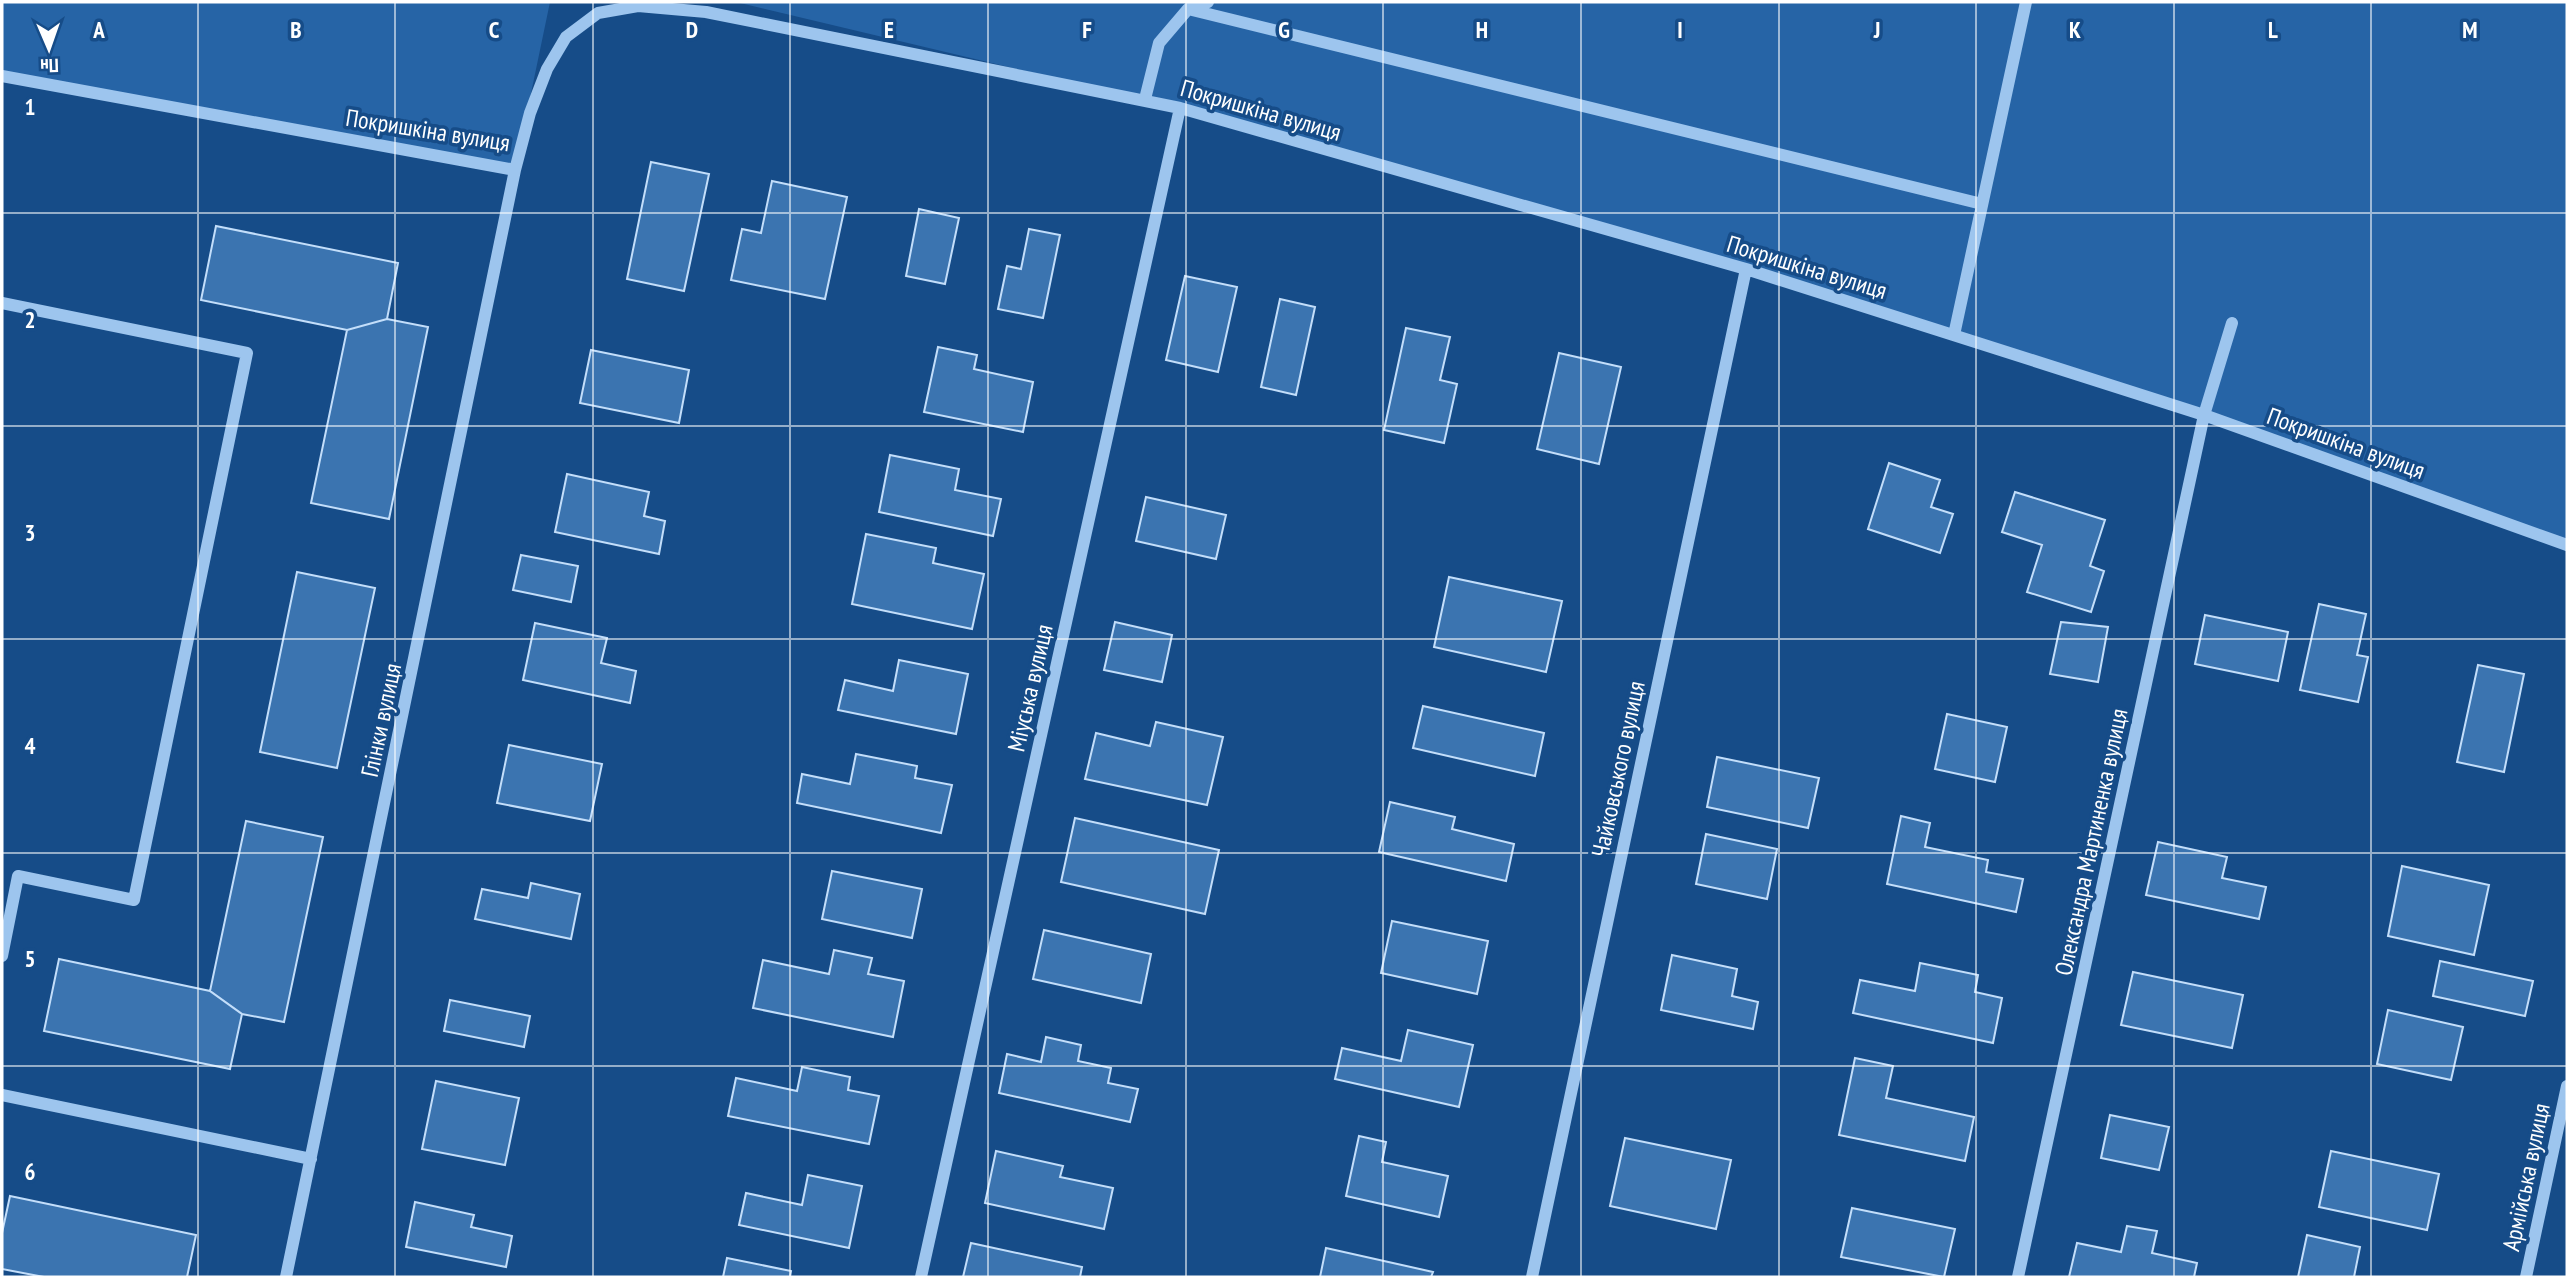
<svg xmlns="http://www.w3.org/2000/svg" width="2569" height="1279" font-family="'PT Sans Narrow',sans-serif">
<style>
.green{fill:#2664a6}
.building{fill:#3b74b0;stroke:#c3defa;stroke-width:2}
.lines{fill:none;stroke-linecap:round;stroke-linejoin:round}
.minor{stroke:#9dc5ee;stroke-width:12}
.grid{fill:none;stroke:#fff;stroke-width:2;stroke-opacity:0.55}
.labels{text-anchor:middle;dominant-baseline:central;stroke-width:7;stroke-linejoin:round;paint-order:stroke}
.street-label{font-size:24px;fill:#fff;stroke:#164c88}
.grid-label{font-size:23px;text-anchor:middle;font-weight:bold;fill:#fff;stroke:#164c88;stroke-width:7;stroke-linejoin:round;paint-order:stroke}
</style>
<rect width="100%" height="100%" fill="#164c88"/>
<path class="green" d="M 2,2 L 550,2 L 515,170 L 2,76 Z
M 736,2 L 2567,2 L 2567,545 L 2204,415 L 1746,269 L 1180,108 Z"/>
<path class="building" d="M 651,162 L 709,174 L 684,291 L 627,279 Z
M 772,181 L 847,197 L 825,299 L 731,280 L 742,229 L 761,233 Z
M 919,209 L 959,218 L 945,284 L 906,276 Z
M 216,226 L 398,263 L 387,319 L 347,330 L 201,300 Z
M 1029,229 L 1060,235 L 1043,318 L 998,309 L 1007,266 L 1021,269 Z
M 1185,276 L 1237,287 L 1218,372 L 1166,360 Z
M 1280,299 L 1315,307 L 1296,395 L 1261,387 Z
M 387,319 L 428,327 L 389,519 L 311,503 L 347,330 Z
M 1406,328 L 1450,337 L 1440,380 L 1457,384 L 1444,443 L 1384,430 Z
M 938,347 L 977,355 L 974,369 L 1033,382 L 1023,432 L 924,412 Z
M 591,350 L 689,370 L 679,423 L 580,403 Z
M 1559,353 L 1621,367 L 1599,464 L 1537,449 Z
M 890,455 L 959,469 L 955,490 L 1001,499 L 993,536 L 879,512 Z
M 1889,463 L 1940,480 L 1931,507 L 1953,514 L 1940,553 L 1868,529 Z
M 567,474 L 649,492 L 644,516 L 665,521 L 659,554 L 555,532 Z
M 2015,492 L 2105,520 L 2090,566 L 2104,571 L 2091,612 L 2027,592 L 2042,545 L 2002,532 Z
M 1146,497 L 1226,515 L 1216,559 L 1136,541 Z
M 866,534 L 936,548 L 933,563 L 984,574 L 972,629 L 852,604 Z
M 521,555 L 578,566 L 571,602 L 513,590 Z
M 297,572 L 375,588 L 337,768 L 260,752 Z
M 1449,577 L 1562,601 L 1546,672 L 1434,647 Z
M 2319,604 L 2366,614 L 2357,655 L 2368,657 L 2358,702 L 2300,690 Z
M 2205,615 L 2288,632 L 2278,681 L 2195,664 Z
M 1115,622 L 1172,635 L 1162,682 L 1104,670 Z
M 2061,622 L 2108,627 L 2098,682 L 2050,674 Z
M 535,623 L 607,638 L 601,663 L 636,671 L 630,703 L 523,680 Z
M 899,660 L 968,674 L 956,734 L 838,710 L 845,680 L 893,691 Z
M 2478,665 L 2524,674 L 2504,772 L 2457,762 Z
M 1423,706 L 1544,733 L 1535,776 L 1413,748 Z
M 1947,714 L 2007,727 L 1995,782 L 1935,769 Z
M 1156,722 L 1223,737 L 1207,805 L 1085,779 L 1096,733 L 1150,746 Z
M 509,745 L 602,764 L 590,821 L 497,803 Z
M 856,754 L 917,766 L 915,778 L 952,785 L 941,833 L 797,803 L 802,774 L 850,784 Z
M 1717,757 L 1819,778 L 1808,828 L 1707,807 Z
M 1390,802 L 1455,817 L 1452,829 L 1514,844 L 1506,881 L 1379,852 Z
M 1901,816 L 1930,823 L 1925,847 L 1988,860 L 1986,872 L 2023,879 L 2016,912 L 1887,884 Z
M 1075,818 L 1219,850 L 1205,914 L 1061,882 Z
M 246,821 L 323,837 L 284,1022 L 242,1014 L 210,991 Z
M 1706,834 L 1777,849 L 1767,899 L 1696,884 Z
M 2158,842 L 2227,857 L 2222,878 L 2266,887 L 2259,919 L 2146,895 Z
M 2402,866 L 2489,885 L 2474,955 L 2388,936 Z
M 832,871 L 922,889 L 912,938 L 822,919 Z
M 531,883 L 580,894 L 571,939 L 475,919 L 482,889 L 528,898 Z
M 1392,921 L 1488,941 L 1477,994 L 1381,973 Z
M 1044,930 L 1151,954 L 1141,1003 L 1033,979 Z
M 834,950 L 872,958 L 868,974 L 904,981 L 893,1037 L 753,1008 L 763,960 L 829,974 Z
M 1672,955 L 1737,969 L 1732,996 L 1758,1002 L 1753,1029 L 1661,1010 Z
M 59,959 L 210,991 L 242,1014 L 230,1069 L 44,1031 Z
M 2440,961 L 2533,981 L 2525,1016 L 2433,996 Z
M 1920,963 L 1978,975 L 1975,992 L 2002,998 L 1993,1043 L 1853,1013 L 1860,980 L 1915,991 Z
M 2133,972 L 2243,995 L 2232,1048 L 2121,1025 Z
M 450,1000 L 530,1016 L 524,1047 L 444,1031 Z
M 2388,1010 L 2463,1027 L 2451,1080 L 2377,1064 Z
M 1408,1030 L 1473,1045 L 1459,1107 L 1335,1079 L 1342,1048 L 1401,1061 Z
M 1046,1037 L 1081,1045 L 1078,1061 L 1111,1068 L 1108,1083 L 1138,1089 L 1130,1122 L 999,1093 L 1007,1054 L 1041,1062 Z
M 1855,1058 L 1893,1066 L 1886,1098 L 1974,1117 L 1965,1161 L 1839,1135 Z
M 802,1067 L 850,1077 L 848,1090 L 879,1096 L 869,1144 L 728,1116 L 736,1078 L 797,1091 Z
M 436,1081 L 519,1098 L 505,1165 L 422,1149 Z
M 2110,1115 L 2169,1127 L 2159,1170 L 2101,1158 Z
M 1359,1136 L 1386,1142 L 1382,1162 L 1448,1176 L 1439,1217 L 1346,1196 Z
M 1625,1138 L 1731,1160 L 1716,1229 L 1610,1206 Z
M 996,1151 L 1063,1166 L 1060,1177 L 1113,1188 L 1104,1229 L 985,1203 Z
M 2331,1151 L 2439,1174 L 2427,1230 L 2319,1207 Z
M 808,1175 L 862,1186 L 849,1248 L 739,1225 L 746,1193 L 802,1205 Z
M 10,1196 L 196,1235 L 187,1277 L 44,1277 L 2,1269 L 2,1233 Z
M 415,1202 L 474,1215 L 471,1227 L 512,1236 L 506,1267 L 406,1247 Z
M 1852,1208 L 1955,1229 L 1944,1277 L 1841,1257 Z
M 2127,1226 L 2157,1231 L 2152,1253 L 2197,1263 L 2194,1277 L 2069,1277 L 2077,1243 L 2121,1252 Z
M 2307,1235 L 2360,1247 L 2354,1277 L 2298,1277 Z
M 971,1243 L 1082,1267 L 1080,1277 L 963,1277 Z
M 1326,1248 L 1433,1272 L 1431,1277 L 1320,1277 Z
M 727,1258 L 791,1271 L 790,1277 L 723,1277 Z"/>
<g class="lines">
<path class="minor" d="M 1188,9 L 1982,204
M 2,76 L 515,170
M 1145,99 L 1159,43 L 1188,9 L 1208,2
M 2,303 L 247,353 L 134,900 L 18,876 L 2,956
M 1954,335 L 2026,2
M 2,1095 L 311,1159
M 286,1277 L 515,170 L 530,113 L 547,69 L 566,37 L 598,13 L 638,6 L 706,12 L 1180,108 L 1746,269 L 2204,415 L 2567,545
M 921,1277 L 1180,108
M 1532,1277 L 1746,269
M 2018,1277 L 2204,415 L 2232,323
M 2526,1277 L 2567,1086"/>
</g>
<path class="grid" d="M 198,2 L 198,1277M 395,2 L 395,1277M 593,2 L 593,1277M 790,2 L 790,1277M 988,2 L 988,1277M 1186,2 L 1186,1277M 1383,2 L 1383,1277M 1581,2 L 1581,1277M 1779,2 L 1779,1277M 1976,2 L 1976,1277M 2174,2 L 2174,1277M 2371,2 L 2371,1277M 2,213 L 2567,213M 2,426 L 2567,426M 2,639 L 2567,639M 2,853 L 2567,853M 2,1066 L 2567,1066"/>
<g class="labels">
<g class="street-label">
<text transform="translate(1261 110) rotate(16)">Покришкіна вулиця</text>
<text transform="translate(428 130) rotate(9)">Покришкіна вулиця</text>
<text transform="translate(1807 267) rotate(17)">Покришкіна вулиця</text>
<text transform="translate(2346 443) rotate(20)">Покришкіна вулиця</text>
<text transform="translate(1030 688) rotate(-77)">Міуська вулиця</text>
<text transform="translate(381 720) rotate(-78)">Глінки вулиця</text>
<text transform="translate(1618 769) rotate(-78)">Чайковського вулиця</text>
<text transform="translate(2091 842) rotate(-78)">Олександра Мартиненка вулиця</text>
<text transform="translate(2526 1177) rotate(-78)">Армійська вулиця</text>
</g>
</g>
<g class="grid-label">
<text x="99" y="38">A</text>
<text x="296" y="38">B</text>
<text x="494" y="38">C</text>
<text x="692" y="38">D</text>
<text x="889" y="38">E</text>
<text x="1087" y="38">F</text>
<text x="1284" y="38">G</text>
<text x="1482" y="38">H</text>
<text x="1680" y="38">I</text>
<text x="1877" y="38">J</text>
<text x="2075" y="38">K</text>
<text x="2273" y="38">L</text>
<text x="2470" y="38">M</text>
<text x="30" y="115">1</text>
<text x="30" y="328">2</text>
<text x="30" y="541">3</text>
<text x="30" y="754">4</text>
<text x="30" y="967">5</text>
<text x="30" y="1180">6</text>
</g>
<rect width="2569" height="1279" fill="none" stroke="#ffffff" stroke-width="7"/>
<g transform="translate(49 49) rotate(178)" stroke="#164c88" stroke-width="5" paint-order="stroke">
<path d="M0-5L12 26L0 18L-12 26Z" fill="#ffffff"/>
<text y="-10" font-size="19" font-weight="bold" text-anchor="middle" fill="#ffffff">Пн</text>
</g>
</svg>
